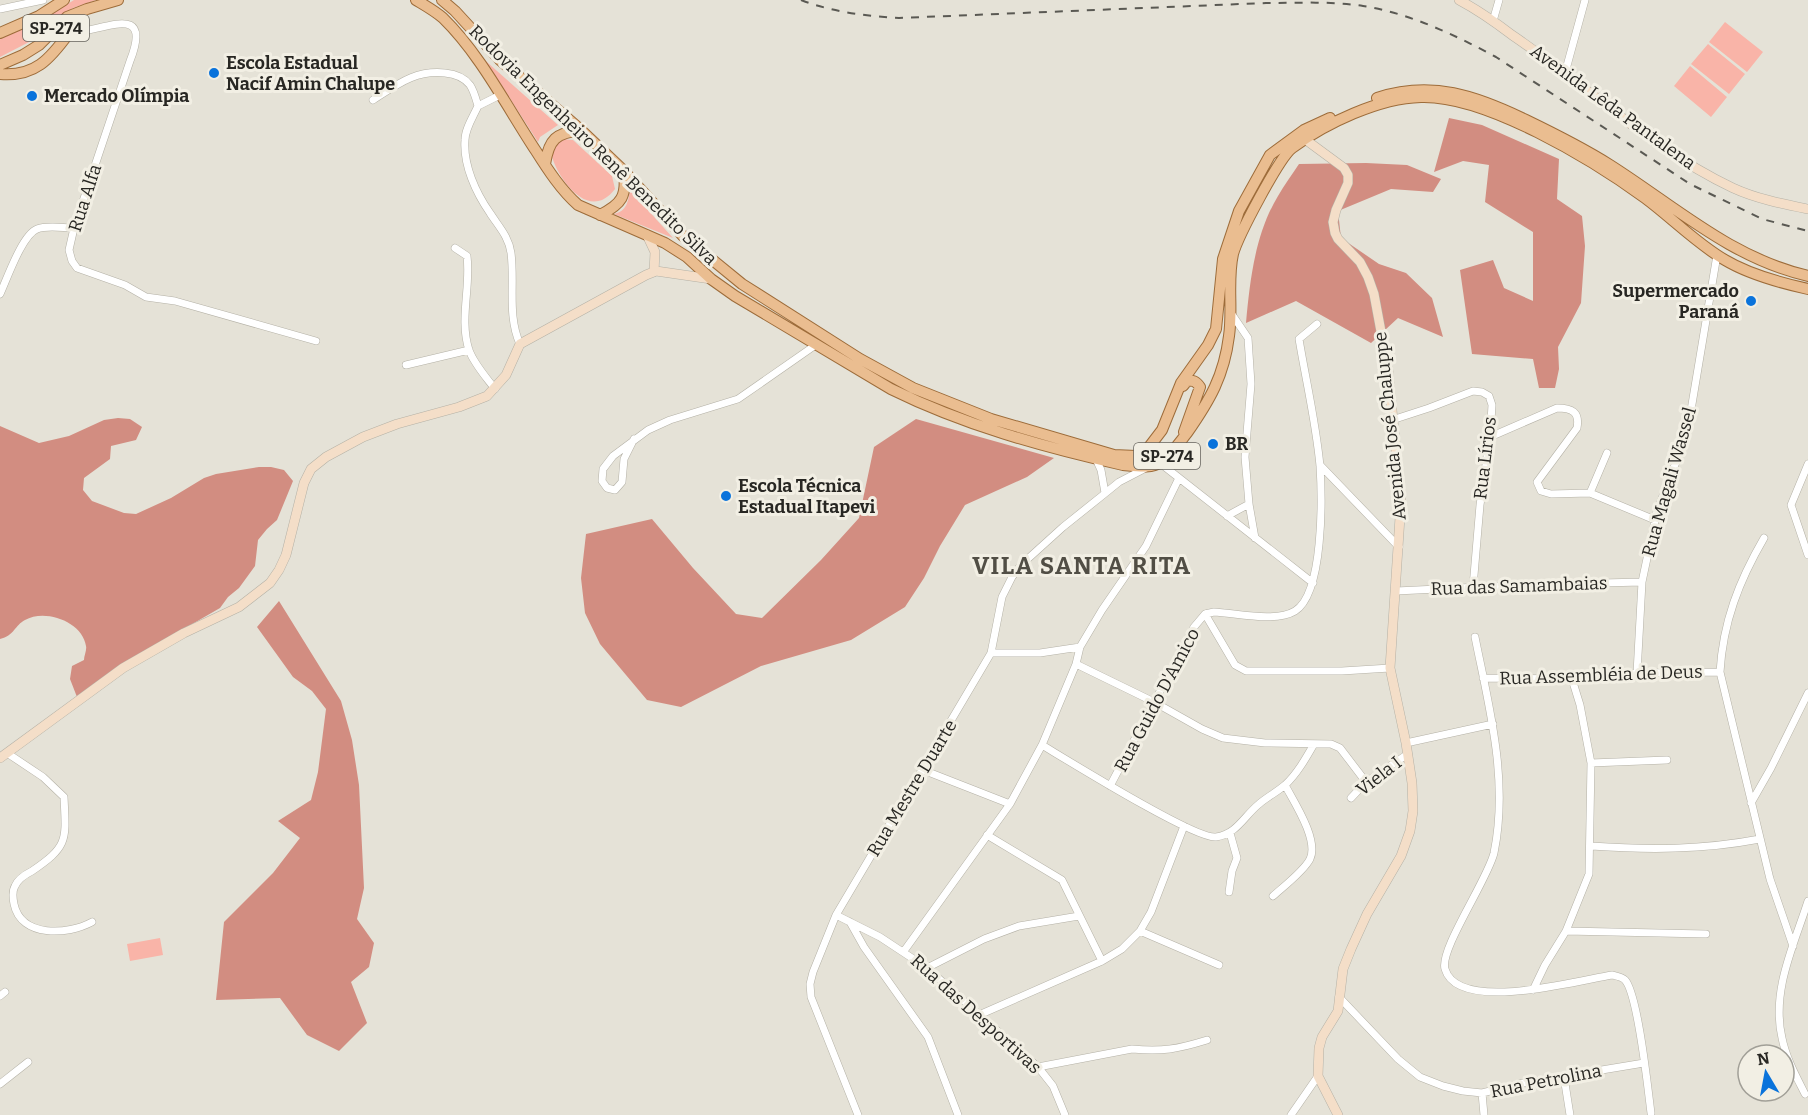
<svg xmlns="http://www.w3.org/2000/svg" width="1808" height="1115" font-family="Bitter,serif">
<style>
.green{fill:#f9b4a8}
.forest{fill:#d28d81}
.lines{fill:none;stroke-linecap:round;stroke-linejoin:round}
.street-casing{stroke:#b4b1a6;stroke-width:8}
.secondary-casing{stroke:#b4b1a6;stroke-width:10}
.primary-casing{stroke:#9d6c3a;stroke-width:12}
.street{stroke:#fff;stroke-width:7}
.secondary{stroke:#f4dec8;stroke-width:9}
.primary{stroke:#eabd90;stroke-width:10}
.rail{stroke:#5a5953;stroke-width:2;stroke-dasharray:8 8;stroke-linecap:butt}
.poi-dot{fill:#0a73db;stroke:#f2efe4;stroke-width:2}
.labels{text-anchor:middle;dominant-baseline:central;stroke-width:6;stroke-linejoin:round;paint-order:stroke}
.shield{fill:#f2efe4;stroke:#65635d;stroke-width:1.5}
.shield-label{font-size:16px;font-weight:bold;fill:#282723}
.poi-label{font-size:18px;font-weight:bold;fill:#282723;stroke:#f2efe4;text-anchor:start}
.street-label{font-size:18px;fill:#282723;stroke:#f2efe4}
.district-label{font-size:24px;font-weight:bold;letter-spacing:1.5px;fill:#514e45;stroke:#f2efe4}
</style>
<rect width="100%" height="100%" fill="#e5e2d7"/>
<path class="green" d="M 74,0 L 96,0 L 73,8 L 58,18 L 44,33 L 33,40 L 0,57 L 0,39 L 45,18 Z
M 1725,22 L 1763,52 L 1747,72 L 1709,42 Z
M 1708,44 L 1745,74 L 1729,94 L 1691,64 Z
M 479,55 L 558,125 L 540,137 L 538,142 L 500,83 Z
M 1690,66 L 1727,97 L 1711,117 L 1674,86 Z
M 563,139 L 573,140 L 612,176 L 615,189 C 590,222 560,182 552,157 L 555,145 Z
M 630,190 L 673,238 L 614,214 C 627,211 628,202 630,190 Z
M 160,938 L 163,955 L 130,961 L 127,944 Z"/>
<path class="forest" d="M 1449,118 L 1482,125 L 1559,159 L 1557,199 L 1582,216 L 1585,246 L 1581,303 L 1558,347 L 1559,369 L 1555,388 L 1539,388 L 1533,359 L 1472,354 L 1460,270 L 1493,260 L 1504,288 L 1533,301 L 1533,232 L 1485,202 L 1489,165 L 1463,161 L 1434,172 Z
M 1366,163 L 1407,165 L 1441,179 L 1433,192 L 1391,189 L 1338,211 L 1341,238 L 1379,264 L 1406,273 L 1432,298 L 1443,337 L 1398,318 L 1371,343 L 1296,301 L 1246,323 C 1250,280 1255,234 1278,196 C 1284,185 1292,175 1299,164 Z
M 118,418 L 130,419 L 142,427 L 136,440 L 111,446 L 110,459 L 84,478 L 83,490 L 92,501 L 124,513 L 136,514 L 171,498 L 204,478 L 216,474 L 259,467 L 271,467 L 284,470 L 293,481 L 277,520 L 267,529 L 258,540 L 255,566 L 239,588 L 228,597 L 220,608 L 130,660 L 77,697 L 70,679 L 72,666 L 84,660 C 84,656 87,650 86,646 C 83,622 45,608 25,620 C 15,625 14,636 0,639 L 0,426 L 39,443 L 69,436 L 104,420 Z
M 916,419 L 1054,458 L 1027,477 L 965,505 L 940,546 L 924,578 L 905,607 L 851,640 L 761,666 L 681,707 L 647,700 L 600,644 L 585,613 L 581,578 L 586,534 L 652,519 L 693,568 L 736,614 L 762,618 L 821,560 L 859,518 L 874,447 Z
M 279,601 L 341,701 L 352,740 L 359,785 L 364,888 L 357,919 L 374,943 L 369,967 L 351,982 L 367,1023 L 339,1051 L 307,1035 L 280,998 L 216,1000 L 224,922 L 273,873 L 300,838 L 278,821 L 311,800 L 318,772 L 326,709 L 312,691 L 293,677 L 257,627 Z"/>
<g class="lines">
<g class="street-casing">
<path id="street" d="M 0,9 L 43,0
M 1493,21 L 1499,0
M 69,33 C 102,32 154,0 130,61 L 74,228 L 69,250 L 72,261 L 77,268 L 125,285 L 146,297 L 175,301 L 316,341
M 1565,73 L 1585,0
M 500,95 L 478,106 C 473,117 465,129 465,140 C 463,165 476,193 490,213 C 499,227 509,237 511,253 C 515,284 507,315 520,344
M 373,100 C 398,84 415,70 445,73 C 455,74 464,77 470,85 C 474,91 476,99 478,106
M 455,248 L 467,256 C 471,287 459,319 469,350 C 474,364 486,377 495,389
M 0,294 C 7,279 22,235 37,229 C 47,225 63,228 74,228
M 1231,313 L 1248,338 L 1251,384 L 1245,457 L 1249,504 L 1255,538
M 406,365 L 469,350
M 1392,420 L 1429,408 L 1473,391 L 1482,392 L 1489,396 L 1492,405 L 1490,437 L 1480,505 L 1473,587
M 1490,437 L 1557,408 C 1572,408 1580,412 1577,428 L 1537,482 L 1541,491 L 1551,494 L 1590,493 L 1655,520
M 634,439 L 624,459 L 622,482 L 615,490 L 607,488 L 602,481 L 603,469 L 613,456 L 648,430 L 670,420 L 738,399 L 817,344
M 1096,459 L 1101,470 L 1105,493
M 1160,463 L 1313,583
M 1808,464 L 1791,505 L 1808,555
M 1320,465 L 1399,547
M 1590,493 L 1607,453
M 1227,516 L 1249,504
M 1764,538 C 1739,581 1723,622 1720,672 L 1770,879 L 1793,946
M 1396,591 L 1522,585 L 1642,582
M 1205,614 L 1235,665 L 1246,671 L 1342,671 L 1390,668
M 1475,637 C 1489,707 1509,780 1494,853 C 1488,879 1439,950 1445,969 C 1458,1014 1580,980 1612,975 C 1616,976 1622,977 1625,980 C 1638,994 1648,1090 1651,1113
M 991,653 L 1040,653 L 1080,647
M 1076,664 L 1154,702 L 1202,729 L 1223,738 L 1265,743 L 1331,744 L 1340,748 L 1366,782
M 1637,673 L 1642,582 L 1657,511 L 1687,434 L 1717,255
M 1483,678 L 1572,679 L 1637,673 L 1720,672
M 1406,743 L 1493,724
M 1042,745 C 1067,760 1196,840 1216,837 C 1237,834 1244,816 1259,804 C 1267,797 1277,792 1285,785 C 1297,774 1306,758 1314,744
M 7,753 L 43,777 L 64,797 C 66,840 69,846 32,871 C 26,874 18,879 15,886 C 12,891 13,899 14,904 C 21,938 68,935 92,922
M 1591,763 L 1667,760
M 923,770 L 1010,804
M 1110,786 L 1194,627 L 1205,614 L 1214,612 C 1236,613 1275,623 1295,611 C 1324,593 1322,497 1320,466 C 1316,423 1306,381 1299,339 L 1317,324
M 1351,798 L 1366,782 L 1408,754
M 1751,803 L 1771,768 L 1808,693
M 987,835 L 1062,880 L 1102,961
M 1591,846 C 1649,850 1702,850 1760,839
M 1229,892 L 1232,871 L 1237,858 L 1230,833
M 1273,896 C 1283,887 1304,871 1310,859 C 1319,840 1294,802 1285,785
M 836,915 L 880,937 L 927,968 L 1038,1067 L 1053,1086 L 1065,1115
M 850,922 L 864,947 L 928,1037 L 958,1115
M 1140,931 L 1219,965
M 1566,931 L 1706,934
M 904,951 L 1010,804 L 1042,745 L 1076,664 L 1080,647 L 1102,610 L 1146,546 L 1179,478
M 927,968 L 984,939 L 1019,926 L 1079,916
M 1533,990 L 1545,965 L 1566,931 L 1589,874 L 1591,763 L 1580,705 L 1572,679
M 0,996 L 5,992
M 1339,997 L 1398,1059 L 1420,1077 L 1443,1086 L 1463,1091 L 1482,1093 L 1523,1083 L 1644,1063
M 979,1015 L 1102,961 L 1122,949 L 1140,931 L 1151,912 L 1184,826
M 1038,1067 L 1132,1049 C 1162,1052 1178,1049 1207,1040
M 1564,1077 L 1570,1115
M 0,1084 L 28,1062
M 1482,1093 L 1484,1115
M 1805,1094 C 1796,1076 1786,1058 1782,1038 C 1771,991 1794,945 1808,901
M 858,1115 L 811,997 L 810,984 L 813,972 L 836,915 L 991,653 L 1002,597 L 1012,577 L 1021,565 L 1063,527 L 1103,495 L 1119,482 L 1146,468
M 1291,1115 L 1318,1076"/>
</g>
<g class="secondary-casing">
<path id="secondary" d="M 1459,0 C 1478,10 1495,22 1512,35 C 1586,85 1652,150 1733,188 C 1757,199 1783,204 1808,209
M 1306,140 L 1344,168 L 1348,175 L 1348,183 L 1336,210 L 1333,222 L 1335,233 L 1338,239 L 1360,262 L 1368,277 L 1374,294 L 1388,369 L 1401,502 L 1390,668 L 1406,743 L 1412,783 L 1413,811 L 1410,831 L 1401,856 L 1367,914 L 1351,949 L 1343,969 L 1338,1011 L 1322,1037 L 1319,1048 L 1318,1076 L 1338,1115
M 647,235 L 655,252 L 654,272
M 0,758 L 123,668 L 184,633 L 239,607 L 270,583 L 279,570 L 286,555 L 304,483 L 311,469 L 326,457 L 363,437 L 397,424 L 459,407 L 487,396 L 506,375 L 520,344 L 646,275 L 656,271 L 711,279"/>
</g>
<g class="primary-casing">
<path id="primary" d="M 416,0 C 426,6 435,11 443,18 C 480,54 507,107 536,151 C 548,170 561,190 578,205 L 665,243 L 687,257 L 711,279 L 735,296 L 891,389 C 964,425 1043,447 1123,465 C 1135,466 1152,469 1161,462 C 1172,454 1179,443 1187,433 C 1210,400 1224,376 1229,336 C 1233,309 1227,281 1233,254 C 1238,236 1279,158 1292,148 C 1326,123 1379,98 1421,97 C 1486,95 1593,160 1645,198 C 1672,218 1697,244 1725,260 C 1750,275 1781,283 1808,289
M 442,0 L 455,11 L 500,60 L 581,130 L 623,170 L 682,235 L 742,284 L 860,359 L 913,388 L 991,419 L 1114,455 L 1136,456 L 1146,451 L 1162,430 L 1181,383 L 1208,345 L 1216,329 L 1223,259 L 1239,211 L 1270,155 L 1304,130 L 1330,118
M 0,33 L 39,16 L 64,0
M 0,65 L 23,55 L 39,45 L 67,17 L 87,9 L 118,0
M 0,74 C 35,77 50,59 69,33 L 67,17
M 1377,98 C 1432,80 1476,96 1526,120 C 1555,134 1583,148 1610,165 C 1676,207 1731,258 1808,276
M 545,164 C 549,139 556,133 581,130
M 600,215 C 622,204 627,196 624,171
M 1183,386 L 1187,381 C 1193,380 1196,381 1200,387 L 1184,432"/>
</g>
<use href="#street" class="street"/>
<use href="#secondary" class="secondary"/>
<use href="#primary" class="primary"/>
<path class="rail" d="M 801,0 C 832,12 866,16 899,18 L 1266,3 C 1298,3 1331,1 1363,6 C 1409,13 1455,35 1496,57 L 1690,184 L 1762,219 L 1808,231"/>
</g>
<g class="poi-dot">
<circle cx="214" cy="73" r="6"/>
<circle cx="32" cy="96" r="6"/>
<circle cx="1751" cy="301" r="6"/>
<circle cx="1213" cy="444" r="6"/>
<circle cx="726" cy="496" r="6"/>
</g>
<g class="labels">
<g class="shield">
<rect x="23" y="15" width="66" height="26" rx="4.5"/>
<rect x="1134" y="443" width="66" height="26" rx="4.5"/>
</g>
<g class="shield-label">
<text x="56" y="28">SP-274</text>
<text x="1167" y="456">SP-274</text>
</g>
<g class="poi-label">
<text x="226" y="63">Escola Estadual<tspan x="226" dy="21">Nacif Amin Chalupe</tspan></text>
<text x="44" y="96">Mercado Olímpia</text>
<text x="1739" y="291" text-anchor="end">Supermercado<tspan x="1739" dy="21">Paraná</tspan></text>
<text x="1225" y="444">BR</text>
<text x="738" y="486">Escola Técnica<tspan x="738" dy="21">Estadual Itapevi</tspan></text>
</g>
<g class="street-label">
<text transform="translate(1613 107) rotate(36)">Avenida Lêda Pantalena</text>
<text transform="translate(593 145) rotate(44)">Rodovia Engenheiro Renê Benedito Silva</text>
<text transform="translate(85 198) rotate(-72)">Rua Alfa</text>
<text transform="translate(1390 426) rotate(-96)">Avenida José Chaluppe</text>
<text transform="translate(1485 458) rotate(-83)">Rua Lírios</text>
<text transform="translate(1669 482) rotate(-74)">Rua Magali Wassel</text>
<text transform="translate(1519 586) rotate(-2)">Rua das Samambaias</text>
<text transform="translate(1601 675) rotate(-2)">Rua Assembléia de Deus</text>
<text transform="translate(1157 700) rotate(-62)">Rua Guido D'Amico</text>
<text transform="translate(1379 776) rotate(-38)">Viela I</text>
<text transform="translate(912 788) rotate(-59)">Rua Mestre Duarte</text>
<text transform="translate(976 1014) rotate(42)">Rua das Desportivas</text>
<text transform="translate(1546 1081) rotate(-11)">Rua Petrolina</text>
</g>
<g class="district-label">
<text x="1082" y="566">VILA SANTA RITA</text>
</g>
</g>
<g transform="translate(1766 1073) rotate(350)"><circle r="28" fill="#f2efe4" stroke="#a19f97" stroke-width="1.5"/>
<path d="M0-4.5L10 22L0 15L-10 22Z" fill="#0a73db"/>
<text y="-9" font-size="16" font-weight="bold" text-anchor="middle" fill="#282723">N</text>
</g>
</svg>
